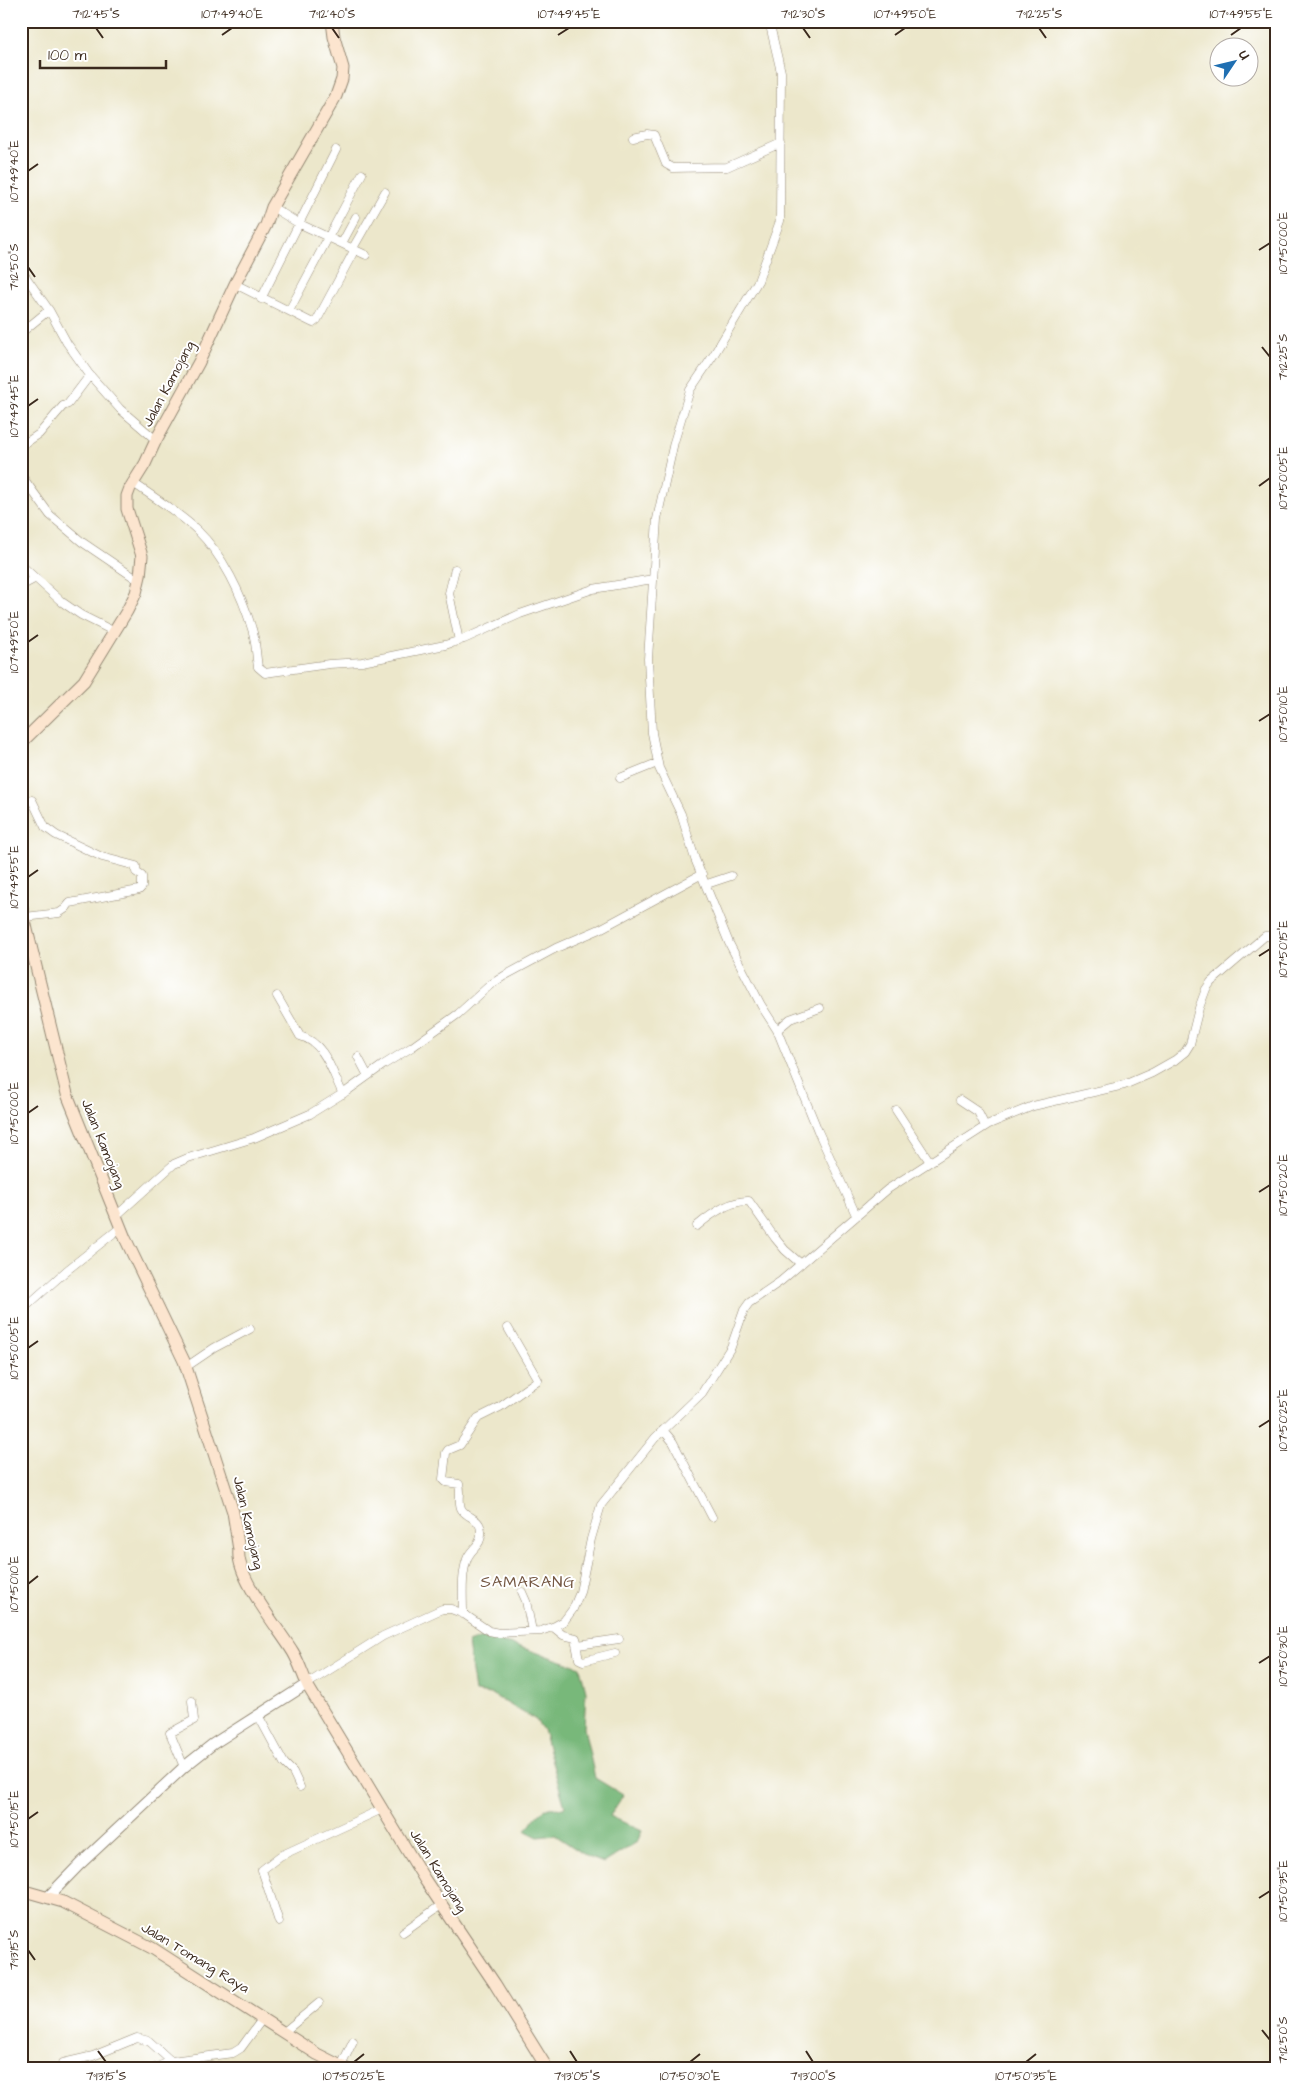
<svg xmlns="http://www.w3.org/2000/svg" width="1297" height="2089" font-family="'Architects Daughter',sans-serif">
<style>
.forest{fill:#78b87a;stroke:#5a714c}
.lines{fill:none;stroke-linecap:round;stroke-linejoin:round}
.minor-casing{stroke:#948874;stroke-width:9}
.tertiary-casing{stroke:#948874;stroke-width:12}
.secondary-casing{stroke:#948874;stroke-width:13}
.minor{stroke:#fff;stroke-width:8}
.tertiary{stroke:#fff;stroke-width:10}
.secondary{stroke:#fce5cf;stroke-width:11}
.ticks{fill:none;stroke:#3b2a1e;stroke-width:2}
.labels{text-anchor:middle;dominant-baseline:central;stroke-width:4;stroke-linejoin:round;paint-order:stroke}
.street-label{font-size:14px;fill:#3b2a1e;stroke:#fff}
.quarter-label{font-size:16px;letter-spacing:1px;fill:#755844;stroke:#fff}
.neatline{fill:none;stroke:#3b2a1e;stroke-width:2}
.ticks-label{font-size:12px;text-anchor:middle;fill:#3b2a1e}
</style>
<rect width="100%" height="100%" fill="#fff"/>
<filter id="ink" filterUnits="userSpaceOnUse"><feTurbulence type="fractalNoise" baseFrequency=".02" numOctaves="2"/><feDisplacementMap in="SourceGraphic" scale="10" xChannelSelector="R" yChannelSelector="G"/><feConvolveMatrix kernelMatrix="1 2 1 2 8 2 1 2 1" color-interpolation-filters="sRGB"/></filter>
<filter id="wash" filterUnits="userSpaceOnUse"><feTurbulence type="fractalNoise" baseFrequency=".0096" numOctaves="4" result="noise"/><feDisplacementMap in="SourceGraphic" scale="20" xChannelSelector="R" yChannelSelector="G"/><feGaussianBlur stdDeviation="1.12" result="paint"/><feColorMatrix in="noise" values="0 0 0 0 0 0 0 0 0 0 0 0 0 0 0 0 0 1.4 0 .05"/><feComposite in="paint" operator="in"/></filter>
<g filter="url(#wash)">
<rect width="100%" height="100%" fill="#ece7cb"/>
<path class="forest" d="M 482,1638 L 517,1646 L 580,1667 L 586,1691 L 584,1728 L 595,1778 L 623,1795 L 610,1816 L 642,1831 L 637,1842 L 604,1863 L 588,1857 L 555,1835 L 538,1837 L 526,1831 C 532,1823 538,1811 549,1808 C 555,1807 560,1810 565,1807 L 543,1730 L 536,1720 L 491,1694 L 475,1692 L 468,1643 Z"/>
</g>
<g filter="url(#ink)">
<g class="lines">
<g class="minor-casing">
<path id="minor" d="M 769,21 L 781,72 L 780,221 L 758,281 L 713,356 L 690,390 L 674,442 L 657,519 L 648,659 L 652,733 L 659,768 L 681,814 L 695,859 L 729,943 L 761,1005 L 777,1030 L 818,1131 L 856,1215
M 633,137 L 647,134 L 654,135 L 666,164 L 673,168 L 727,167 L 781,143
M 272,207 L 298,223 L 366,255
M 342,243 L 356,217
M 353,248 L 385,192
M 21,270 L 49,310 L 67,343 L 89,374 L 120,409 L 156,440
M 235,284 L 313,323 L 317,320 L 355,249
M 261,299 L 336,150
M 289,311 L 362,174
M 21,333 L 49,310
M 21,446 L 39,434 L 63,406 L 68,404 L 90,375
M 21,475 L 50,515 L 82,542 L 138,580
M 132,482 C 153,497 178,512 197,530 C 223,555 242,595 252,629 C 256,641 256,655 258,667 L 265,673 L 329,664 L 362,662 L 445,645 L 464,639 L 520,614 L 593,589 L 653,579
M 21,565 L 62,602 L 81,615 L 113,631
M 455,569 L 449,593 L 459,641
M 21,586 L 36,578
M 620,778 L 657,763
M 21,801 L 32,800 L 45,827 L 56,835 L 102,857 L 136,866 L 136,872 L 142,876 L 142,887 L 139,890 L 70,903 L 65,909 L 59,913 L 25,917
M 707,884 L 731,876
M 277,996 L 300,1036 C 326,1043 332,1073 343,1094
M 777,1030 L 790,1019 L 820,1008
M 358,1057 L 368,1076
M 960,1100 L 978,1112 L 985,1126
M 896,1110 L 930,1162
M 116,1216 L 174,1164 L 188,1158 L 254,1138 L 310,1114 L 347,1091 L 383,1065 L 412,1047 L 458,1014 L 490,985 L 504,976 L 556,948 L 600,929 L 702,874
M 697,1226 C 711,1214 730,1200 749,1201 L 775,1238 L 785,1250 L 801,1264
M 21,1311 L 66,1271 L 120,1228
M 186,1367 L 214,1348 L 250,1329
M 663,1430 L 673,1442 L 712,1517
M 522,1592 L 526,1601 L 532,1631
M 463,1614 C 463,1596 461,1576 467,1559 C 471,1548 482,1546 481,1532 C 481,1518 469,1519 462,1510 C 457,1503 462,1492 459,1484 L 446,1482 L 443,1479 L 446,1453 L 448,1450 L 460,1445 L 478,1418 L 500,1407 L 538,1380 L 508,1328
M 553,1627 L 563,1635 L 576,1638 L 578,1645 L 619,1639
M 576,1644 L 579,1659 L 583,1661 L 615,1653
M 307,1684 L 383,1636 L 442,1609 L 451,1609 L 464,1614 L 489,1631 L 499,1633 L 541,1631 L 555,1626 L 564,1621 L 573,1609 L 580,1592 L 591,1539 L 601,1505 L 655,1438 L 702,1393 L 731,1347 L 744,1310 L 749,1303 L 781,1281 L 888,1189 L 989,1124 L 1033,1106 L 1124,1085 L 1152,1073 L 1175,1060 L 1185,1052 L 1190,1044 L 1199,1008 L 1206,989 L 1211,982 L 1265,936 L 1276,936
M 258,1715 L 284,1763 L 293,1772 L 300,1787
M 184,1767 L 170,1733 L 194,1720 L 192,1701
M 279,1922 L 262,1870 L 280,1856 L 382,1809
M 403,1932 L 441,1905
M 284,2032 L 319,2003
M 341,2066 L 353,2041
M 62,2068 L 63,2063 L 93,2056 L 137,2038 L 149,2041 L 171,2061
M 155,2068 L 171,2061 L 233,2053 L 241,2048 L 263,2018"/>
</g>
<g class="tertiary-casing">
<path id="tertiary" d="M 48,1897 L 79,1865 L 184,1767 L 213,1744 L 307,1684"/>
</g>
<g class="secondary-casing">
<path id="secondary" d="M 21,743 L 84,681 L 127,611 L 136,593 L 140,576 L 142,556 L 127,509 L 127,496 L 130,488 L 145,464 L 156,440 L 199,362 L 235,284 L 266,225 L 272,207 L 336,96 L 342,79 L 343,68 L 334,37 L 332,21
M 21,905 L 67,1094 L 125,1238 L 184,1361 L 233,1512 L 239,1550 C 235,1576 279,1629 293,1652 C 300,1664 303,1676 309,1688 L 425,1880 L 495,1984 L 547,2068
M 21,1890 L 63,1902 L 152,1948 L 317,2054 L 345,2068"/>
</g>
<use href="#minor" class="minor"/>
<use href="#tertiary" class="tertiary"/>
<use href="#secondary" class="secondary"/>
</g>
</g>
<path class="ticks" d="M 96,28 L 103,38M 332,28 L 339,38M 803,28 L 810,38M 1039,28 L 1046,38M 222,35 L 232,28M 558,35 L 569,28M 895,35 L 905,28M 1231,35 L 1241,28M 28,171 L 38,164M 1259,250 L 1270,243M 28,267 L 35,277M 1262,347 L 1270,357M 28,406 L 38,399M 1259,486 L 1270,478M 28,642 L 38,635M 1259,721 L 1270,714M 28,877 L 38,870M 1259,956 L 1270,949M 28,1113 L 38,1106M 1259,1192 L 1270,1185M 28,1348 L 38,1341M 1259,1427 L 1270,1420M 28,1584 L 38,1576M 1259,1663 L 1270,1656M 28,1819 L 38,1812M 1259,1898 L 1270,1891M 28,1950 L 35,1960M 1262,2030 L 1270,2040M 98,2051 L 106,2062M 570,2051 L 577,2062M 806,2051 L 813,2062M 354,2062 L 364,2054M 690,2062 L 700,2054M 1026,2062 L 1036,2054"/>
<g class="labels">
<g class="street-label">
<text transform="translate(169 384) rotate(-62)">Jalan Kamojang</text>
<text transform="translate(103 1144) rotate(68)">Jalan Kamojang</text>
<text transform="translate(248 1523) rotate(77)">Jalan Kamojang</text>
<text transform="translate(438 1871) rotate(58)">Jalan Kamojang</text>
<text transform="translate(195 1958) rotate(31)">Jalan Tomang Raya</text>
</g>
<g class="quarter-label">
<text x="528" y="1582">SAMARANG</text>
</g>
</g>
<rect width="1297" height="2089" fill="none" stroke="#fff" stroke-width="55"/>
<g transform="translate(1234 62) rotate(55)"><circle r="24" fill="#ffffff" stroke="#b1aaa5"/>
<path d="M0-4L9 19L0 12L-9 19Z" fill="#1f6fb2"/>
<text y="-8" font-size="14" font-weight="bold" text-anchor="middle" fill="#3b2a1e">U</text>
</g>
<path d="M40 60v8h126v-8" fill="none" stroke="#3b2a1e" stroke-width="2.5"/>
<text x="48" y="60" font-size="15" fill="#3b2a1e" stroke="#ffffff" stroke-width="4" paint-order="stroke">100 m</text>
<rect x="28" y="28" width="1242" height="2034" class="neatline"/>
<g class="ticks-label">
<text x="96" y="18">7°12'45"S</text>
<text x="232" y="18">107°49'40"E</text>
<text x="332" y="18">7°12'40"S</text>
<text x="569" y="18">107°49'45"E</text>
<text x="803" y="18">7°12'30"S</text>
<text x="905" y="18">107°49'50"E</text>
<text x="1039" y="18">7°12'25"S</text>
<text x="1241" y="18">107°49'55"E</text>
<text transform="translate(14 171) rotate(-90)" y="4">107°49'40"E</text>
<text transform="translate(1283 243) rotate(-90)" y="4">107°50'00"E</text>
<text transform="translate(14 267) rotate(-90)" y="4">7°12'50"S</text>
<text transform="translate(1283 357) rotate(-90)" y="4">7°12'25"S</text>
<text transform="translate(14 406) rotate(-90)" y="4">107°49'45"E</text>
<text transform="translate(1283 478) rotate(-90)" y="4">107°50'05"E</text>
<text transform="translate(14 642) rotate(-90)" y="4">107°49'50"E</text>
<text transform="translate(1283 714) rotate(-90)" y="4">107°50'10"E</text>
<text transform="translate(14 877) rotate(-90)" y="4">107°49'55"E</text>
<text transform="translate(1283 949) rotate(-90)" y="4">107°50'15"E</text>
<text transform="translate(14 1113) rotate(-90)" y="4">107°50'00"E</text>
<text transform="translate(1283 1185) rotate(-90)" y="4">107°50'20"E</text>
<text transform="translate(14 1348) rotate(-90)" y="4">107°50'05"E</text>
<text transform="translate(1283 1420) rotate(-90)" y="4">107°50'25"E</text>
<text transform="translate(14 1584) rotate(-90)" y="4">107°50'10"E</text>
<text transform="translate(1283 1656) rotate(-90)" y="4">107°50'30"E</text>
<text transform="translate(14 1819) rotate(-90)" y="4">107°50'15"E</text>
<text transform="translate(1283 1891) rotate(-90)" y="4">107°50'35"E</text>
<text transform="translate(14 1950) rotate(-90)" y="4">7°13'15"S</text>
<text transform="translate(1283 2040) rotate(-90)" y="4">7°12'50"S</text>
<text x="106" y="2080">7°13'15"S</text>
<text x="354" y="2080">107°50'25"E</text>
<text x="577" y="2080">7°13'05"S</text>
<text x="690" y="2080">107°50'30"E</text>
<text x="813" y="2080">7°13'00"S</text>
<text x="1026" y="2080">107°50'35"E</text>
</g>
</svg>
